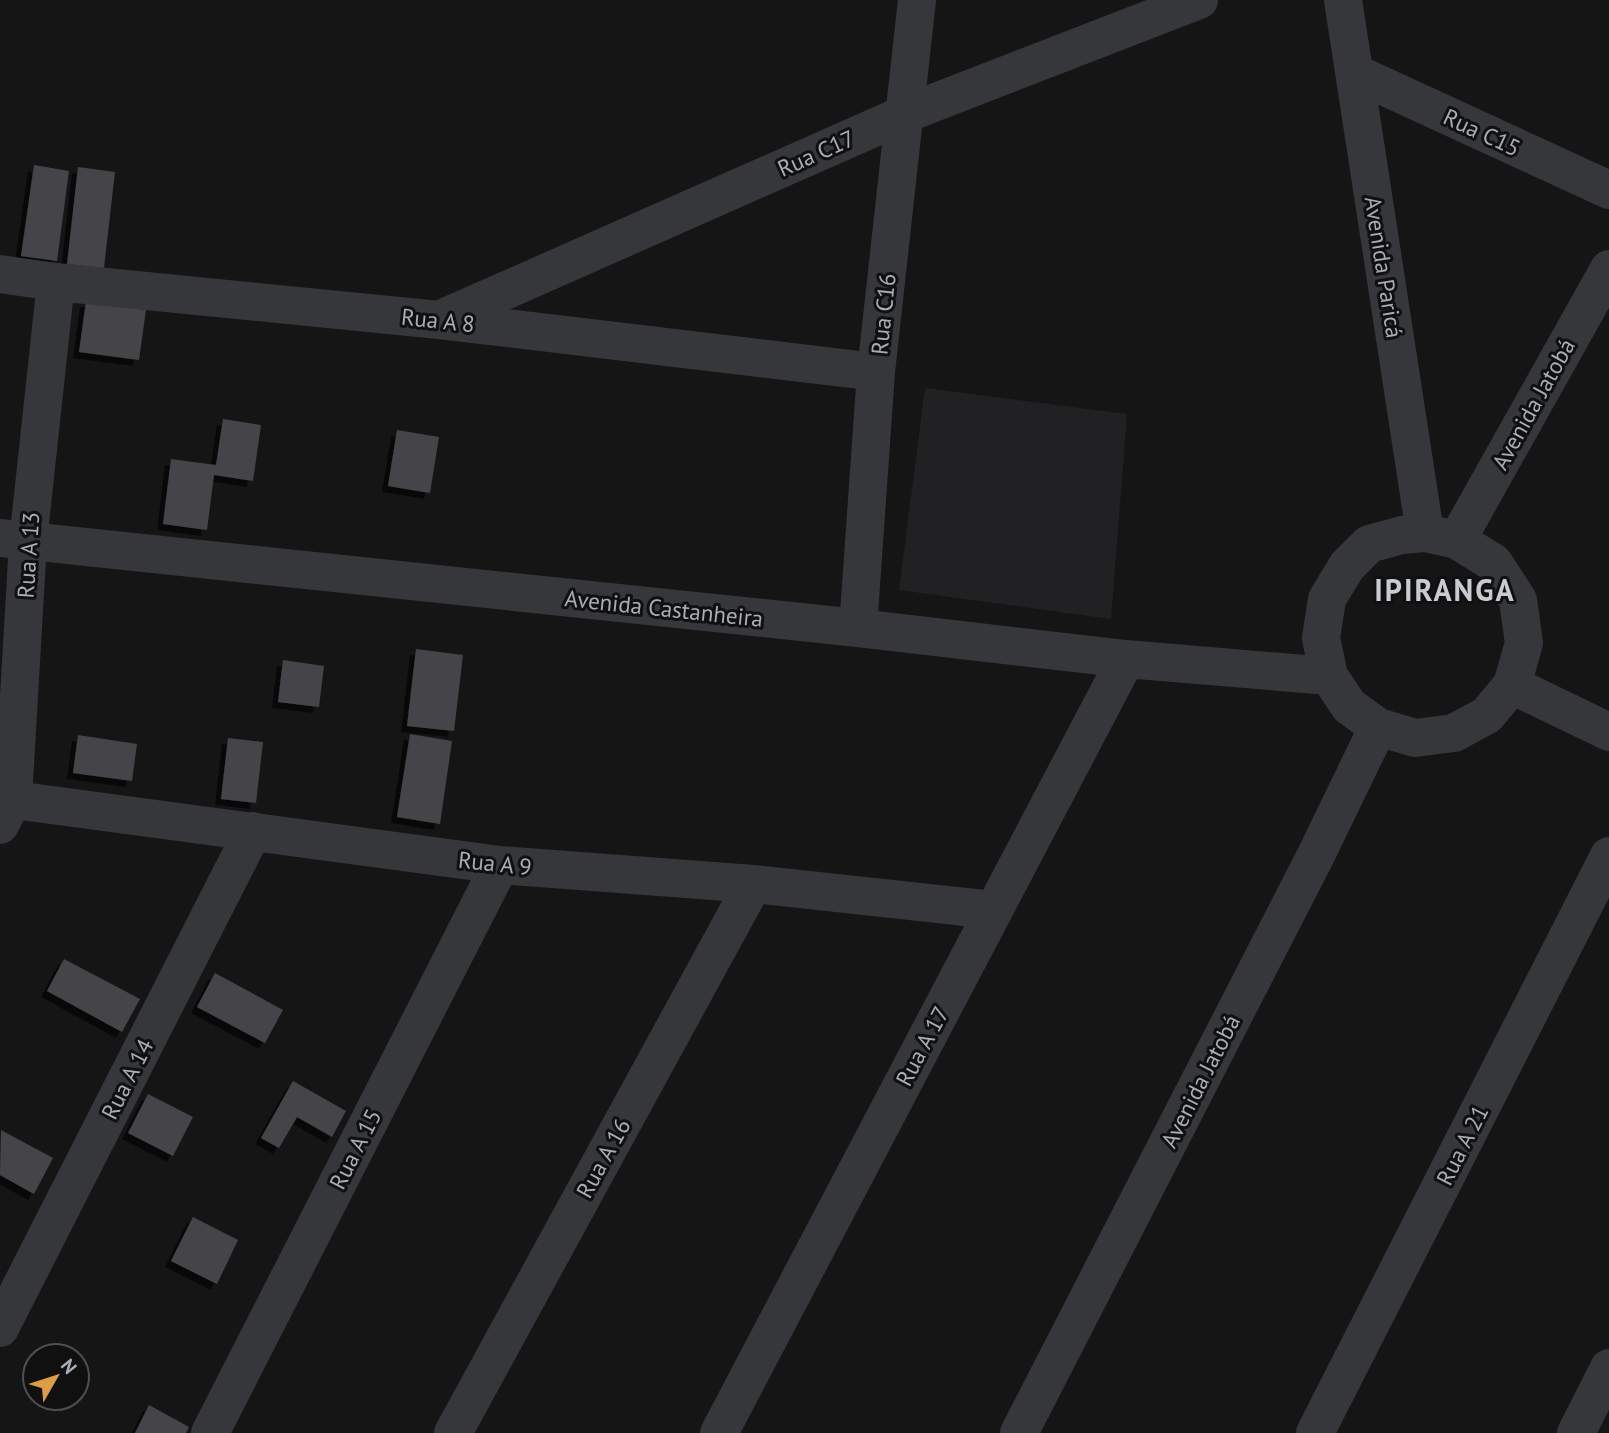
<svg xmlns="http://www.w3.org/2000/svg" width="1609" height="1433" font-family="'PT Sans',sans-serif">
<style>
.built{fill:#212123}
.building{fill:#444549;filter:url(#shadow)}
.lines{fill:none;stroke-linecap:round;stroke-linejoin:round}
.minor{stroke:#36373b;stroke-width:38}
.labels{text-anchor:middle;dominant-baseline:central;stroke-width:6;stroke-linejoin:round;paint-order:stroke}
.street-label{font-size:23px;fill:#a8adb5;stroke:#101011}
.district-label{font-size:30px;font-weight:bold;letter-spacing:2px;fill:#c8ccd1;stroke:#101011}
</style>
<defs>
<filter id="shadow"><feDropShadow dx="-6" dy="6" stdDeviation="0" flood-color="#0009"/></filter>
</defs>
<rect width="100%" height="100%" fill="#151516"/>
<path class="built" d="M 925,388 L 1127,414 L 1111,619 L 899,590 Z"/>
<path class="building" d="M 34,165 L 69,171 L 57,261 L 21,256 Z
M 78,167 L 115,172 L 104,268 L 67,264 Z
M 86,301 L 146,310 L 139,360 L 79,352 Z
M 223,419 L 261,425 L 253,481 L 214,475 L 207,530 L 163,524 L 171,459 L 216,465 Z
M 397,430 L 439,437 L 430,493 L 388,486 Z
M 416,649 L 463,655 L 454,731 L 407,726 Z
M 283,660 L 324,666 L 319,707 L 278,702 Z
M 410,734 L 452,741 L 440,824 L 397,817 Z
M 78,735 L 137,744 L 132,781 L 73,773 Z
M 228,738 L 263,742 L 256,803 L 221,799 Z
M 64,959 L 140,999 L 122,1032 L 47,991 Z
M 215,973 L 283,1010 L 265,1043 L 197,1007 Z
M 293,1081 L 346,1111 L 332,1137 L 297,1117 L 279,1148 L 261,1138 Z
M 148,1094 L 193,1117 L 173,1156 L 128,1133 Z
M 1,1130 L 53,1158 L 34,1194 L 0,1175 Z
M 193,1217 L 238,1240 L 217,1284 L 171,1261 Z
M 149,1405 L 189,1427 L 186,1433 L 135,1433 Z"/>
<g class="lines">
<path class="minor" d="M 1343,0 L 1425,533
M 1355,73 L 1609,190
M 0,274 L 56,282 L 439,320 L 876,372
M 441,319 L 905,114 L 1199,0
M 1425,533 L 1457,540 L 1494,563 L 1518,600 L 1524,643 L 1512,685 L 1487,715 L 1454,733 L 1415,738 L 1378,727 L 1349,706 L 1329,676 L 1321,638 L 1327,599 L 1347,566 L 1369,544 L 1402,535 Z
M 0,538 L 858,628 L 1126,659 L 1329,676
M 1457,540 L 1609,269
M 858,628 L 876,372 L 917,0
M 1512,685 L 1609,732
M 0,798 L 500,865 L 753,884 L 993,910
M 0,825 L 13,799 L 28,542 L 56,282
M 0,1328 L 253,831
M 210,1433 L 500,865
M 453,1433 L 753,884
M 719,1433 L 1126,659
M 1019,1433 L 1316,855 L 1378,727
M 1315,1433 L 1609,856
M 1576,1433 L 1609,1368"/>
</g>
<g class="labels">
<g class="street-label">
<text transform="translate(1482 132) rotate(25)">Rua C15</text>
<text transform="translate(816 153) rotate(-24)">Rua C17</text>
<text transform="translate(1384 267) rotate(81)">Avenida Paricá</text>
<text transform="translate(883 314) rotate(-84)">Rua C16</text>
<text transform="translate(438 320) rotate(6)">Rua A 8</text>
<text transform="translate(1533 404) rotate(-61)">Avenida Jatobá</text>
<text transform="translate(28 555) rotate(-86)">Rua A 13</text>
<text transform="translate(664 608) rotate(6)">Avenida Castanheira</text>
<text transform="translate(495 863) rotate(6)">Rua A 9</text>
<text transform="translate(922 1046) rotate(-62)">Rua A 17</text>
<text transform="translate(127 1079) rotate(-63)">Rua A 14</text>
<text transform="translate(1200 1081) rotate(-63)">Avenida Jatobá</text>
<text transform="translate(1462 1145) rotate(-63)">Rua A 21</text>
<text transform="translate(355 1149) rotate(-63)">Rua A 15</text>
<text transform="translate(603 1158) rotate(-61)">Rua A 16</text>
</g>
<g class="district-label">
<text x="1445" y="589">IPIRANGA</text>
</g>
</g>
<g transform="translate(56 1377) rotate(51)"><circle r="33" fill="#101011" stroke="#4d4f53" stroke-width="2"/>
<path d="M0-5L12 26L0 18L-12 26Z" fill="#dd9d46"/>
<text y="-10" font-size="19" font-weight="bold" text-anchor="middle" fill="#a8adb5">N</text>
</g>
</svg>
